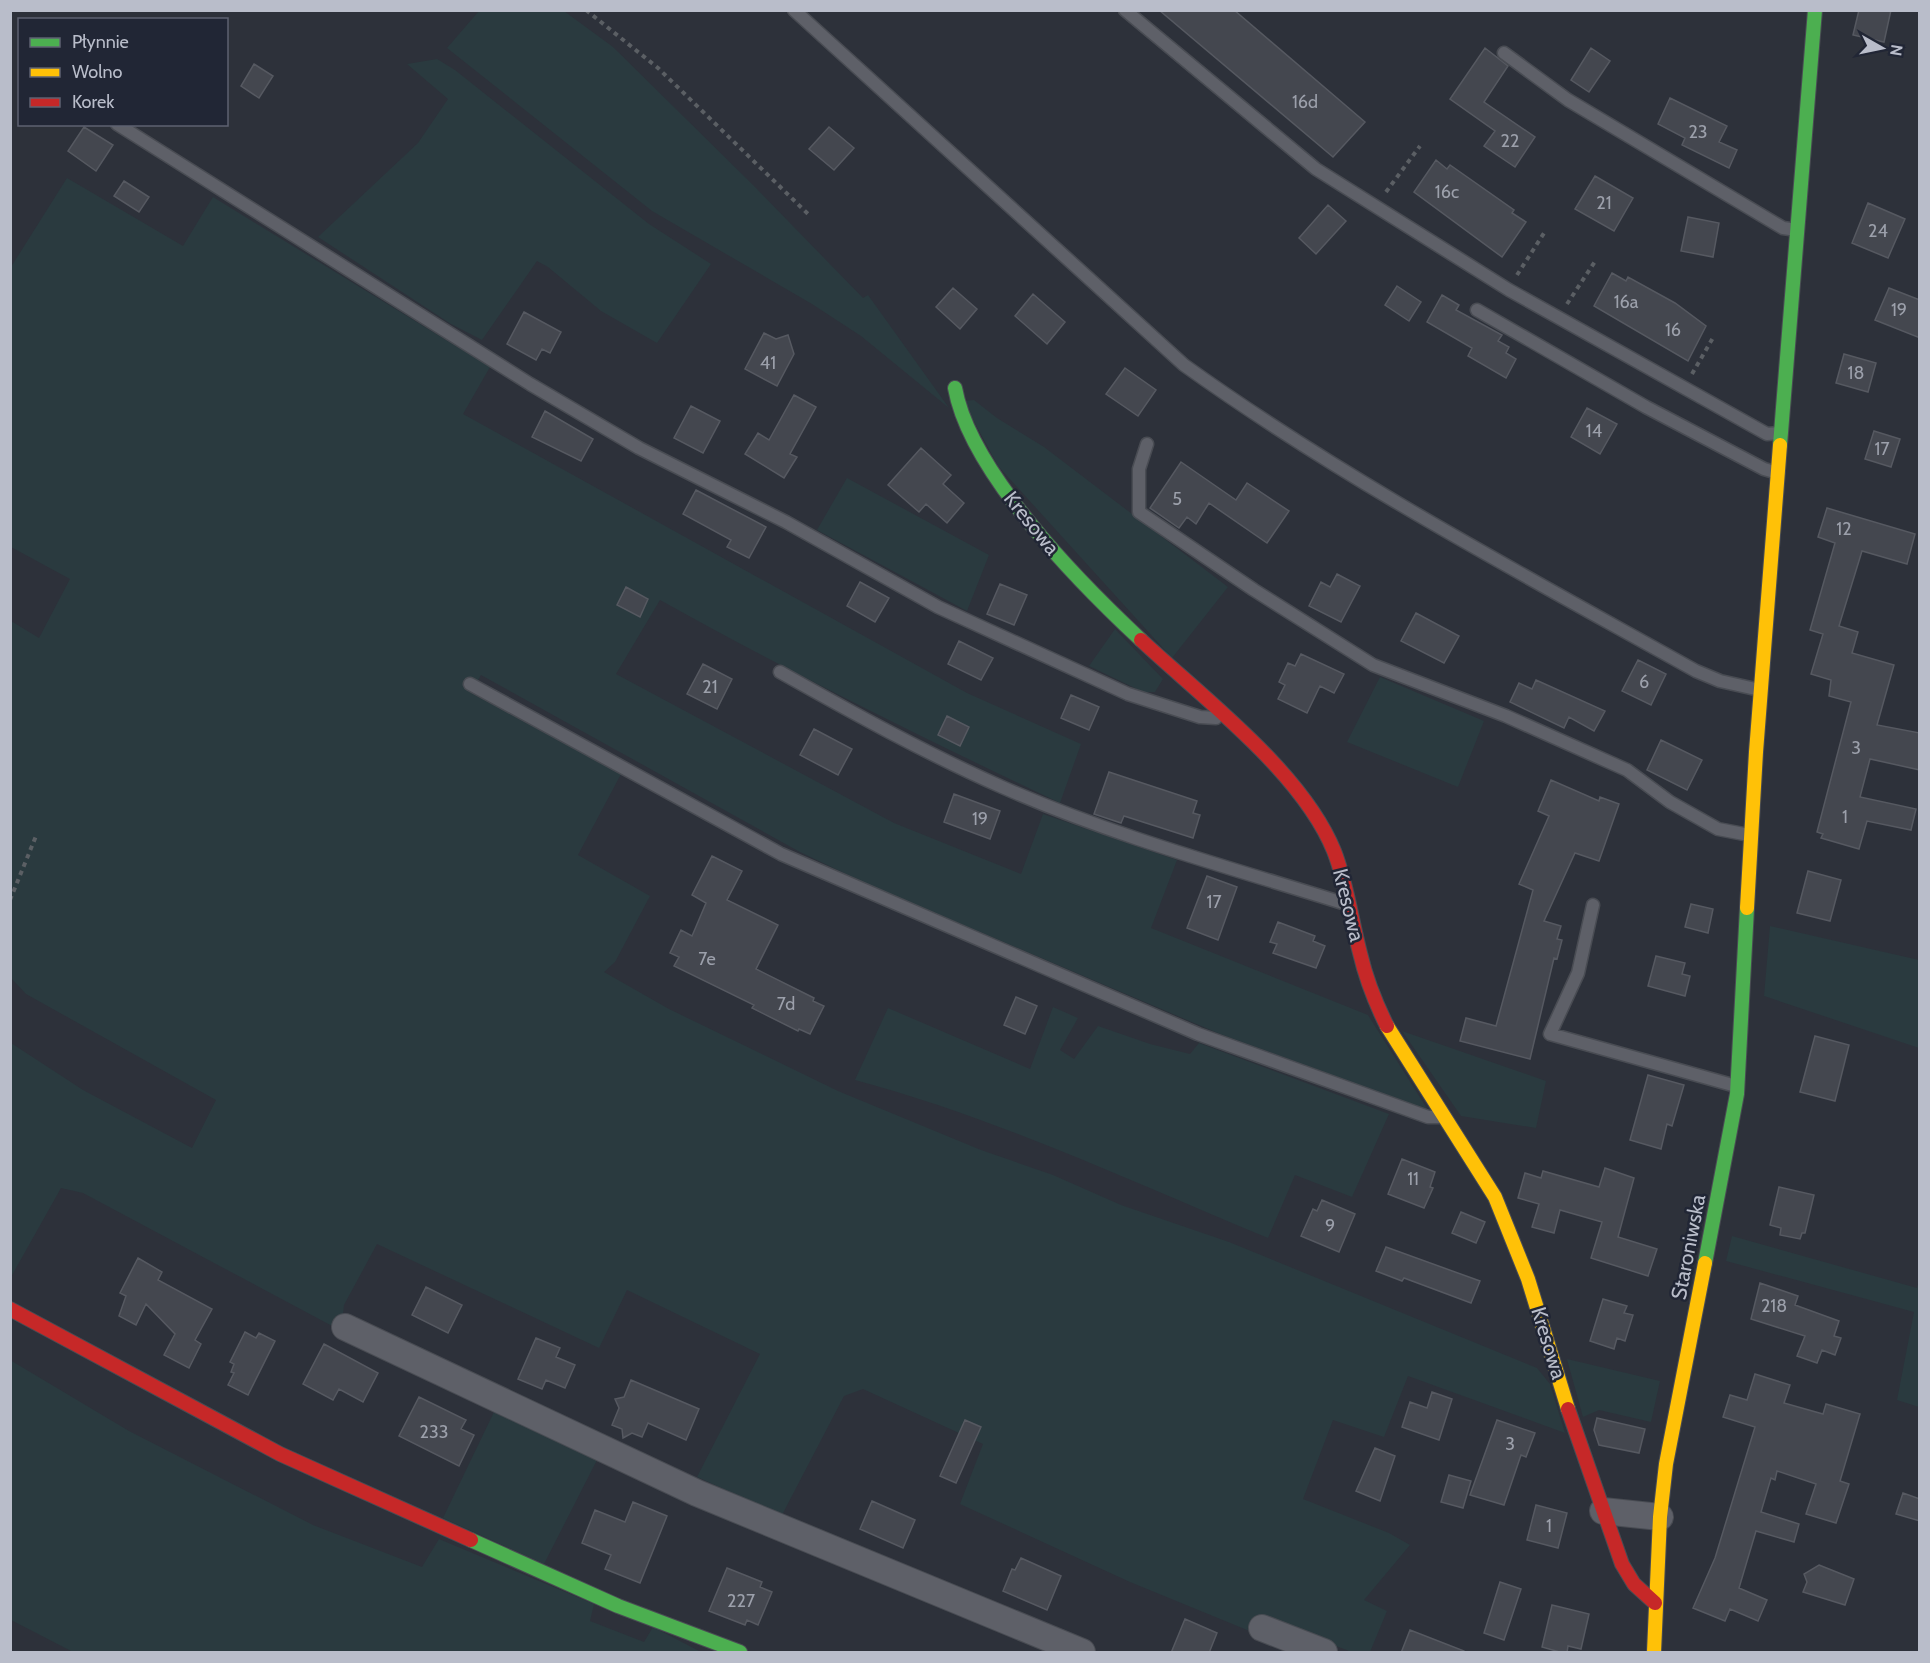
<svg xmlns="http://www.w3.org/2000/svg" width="1930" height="1663" font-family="Cabin,sans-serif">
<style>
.green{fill:#2a3a3f}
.building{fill:#44474f;stroke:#565961;stroke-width:1.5}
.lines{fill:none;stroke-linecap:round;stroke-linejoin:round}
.lane-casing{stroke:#494c53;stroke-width:15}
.street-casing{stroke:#494c53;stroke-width:28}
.fast-casing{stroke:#494c53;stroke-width:16}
.slow-casing{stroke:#494c53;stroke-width:16}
.jam-casing{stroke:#494c53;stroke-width:16}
.path{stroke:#5b5f64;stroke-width:4;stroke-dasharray:4.5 4.5;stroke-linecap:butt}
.lane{stroke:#5e6068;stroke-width:12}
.street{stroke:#5e6068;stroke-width:26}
.fast{stroke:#4caf50;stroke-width:14}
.slow{stroke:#ffc107;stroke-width:14}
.jam{stroke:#c62828;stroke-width:14}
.labels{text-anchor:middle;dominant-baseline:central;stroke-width:5;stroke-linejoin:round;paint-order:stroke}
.number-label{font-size:18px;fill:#9ca0ab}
.street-label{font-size:21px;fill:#b9bdca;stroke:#212635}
</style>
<rect width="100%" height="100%" fill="#2d313a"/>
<path class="green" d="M 479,11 L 564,11 L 613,47 L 753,185 L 863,298 L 868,295 L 949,408 L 861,336 L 812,304 L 652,211 L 447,48 Z
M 437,59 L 455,70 L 649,224 L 711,264 L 657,343 L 601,311 L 548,267 L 537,261 L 482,340 L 451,324 L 318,237 L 418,143 L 448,99 L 407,64 Z
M 67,178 L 183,246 L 213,197 L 490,367 L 463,414 L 967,693 L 1081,744 L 1060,803 C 925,739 791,673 660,600 L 616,674 L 894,823 L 1021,874 L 1043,814 L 1177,860 L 1151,928 L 1368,1015 L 1428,1110 L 1220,1034 L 867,884 L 800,852 L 481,675 L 471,693 L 621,774 L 578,855 L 650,896 L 615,962 L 604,972 L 669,1009 L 838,1091 L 981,1150 L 1053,1175 L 1121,1205 L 1229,1242 L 1537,1368 L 1550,1384 L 1565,1433 L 1408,1376 L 1384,1437 L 1333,1420 L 1303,1499 L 1389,1533 L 1410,1545 L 1364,1600 L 1387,1611 L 1370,1652 L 1352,1652 L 1261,1618 L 1252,1632 L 1130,1582 L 960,1504 L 983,1444 L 863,1389 L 844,1396 L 782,1515 L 697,1477 L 760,1354 L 627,1290 L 599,1348 L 377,1244 L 344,1305 L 343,1314 L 334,1327 L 83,1193 L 61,1188 L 11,1277 L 11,1043 L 83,1090 L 192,1148 L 216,1100 L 26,994 L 11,978 L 11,621 L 39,638 L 70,579 L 11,547 L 11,267 Z
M 974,400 L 997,418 L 1044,447 L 1228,587 L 1172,658 L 998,466 L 963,401 Z
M 847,478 L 989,555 L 967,611 L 817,530 Z
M 1115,629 L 1163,679 L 1155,692 L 1143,692 L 1089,666 Z
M 1380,677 L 1484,721 L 1458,787 L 1347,742 Z
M 1770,926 L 1919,960 L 1919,1048 L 1764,996 Z
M 1053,1007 L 1078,1018 L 1060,1050 L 1074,1059 L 1098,1026 L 1150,1044 L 1190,1054 L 1199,1043 L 1389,1114 L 1352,1197 L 1295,1175 L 1268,1238 C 1133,1182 997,1118 855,1080 L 888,1008 L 1030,1069 Z
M 1402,1031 L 1546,1081 L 1536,1128 L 1461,1116 Z
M 1732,1236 L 1917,1288 L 1919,1281 L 1919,1407 L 1897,1400 L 1914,1312 L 1726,1261 Z
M 1567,1359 L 1660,1381 L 1651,1422 L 1599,1410 L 1583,1417 Z
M 10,1360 L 129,1431 L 313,1525 L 422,1567 L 439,1539 L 594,1604 L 590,1621 L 644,1642 L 653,1627 L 701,1652 L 73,1652 L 11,1620 Z
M 494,1412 L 598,1458 L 544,1564 L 443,1518 Z"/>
<path class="building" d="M 1159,10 L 1234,10 L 1365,122 L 1333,157 Z
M 1859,10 L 1891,10 L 1884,42 L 1853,35 Z
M 1485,48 L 1508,66 L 1484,102 L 1535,137 L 1515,167 L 1484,146 L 1495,131 L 1450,99 Z
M 1591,48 L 1610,61 L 1589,92 L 1571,80 Z
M 254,64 L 273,76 L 259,98 L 241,86 Z
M 1670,98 L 1727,126 L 1719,142 L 1737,150 L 1729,168 L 1682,145 L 1685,138 L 1658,124 Z
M 84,127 L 113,145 L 96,171 L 68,151 Z
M 829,127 L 854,148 L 834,170 L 809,149 Z
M 1436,160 L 1447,169 L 1450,165 L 1514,210 L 1512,213 L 1526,222 L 1502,257 L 1414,192 Z
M 1595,176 L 1633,198 L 1614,231 L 1575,209 Z
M 124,181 L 149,197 L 139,212 L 114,196 Z
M 1868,203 L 1905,219 L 1888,258 L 1852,243 Z
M 1328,205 L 1346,221 L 1316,254 L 1299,238 Z
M 1688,217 L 1719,223 L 1713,257 L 1681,251 Z
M 1612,273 L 1626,281 L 1628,277 L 1675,303 L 1706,326 L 1688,361 L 1594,306 Z
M 1397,286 L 1421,302 L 1409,321 L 1385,305 Z
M 953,288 L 977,309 L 960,329 L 936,307 Z
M 1889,288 L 1920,300 L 1920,338 L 1875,320 Z
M 1033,294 L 1065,322 L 1047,344 L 1015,316 Z
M 1442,295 L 1459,305 L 1456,310 L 1502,335 L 1498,341 L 1509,347 L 1506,353 L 1516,359 L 1506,378 L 1468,356 L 1472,348 L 1427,322 Z
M 524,312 L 561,332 L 550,353 L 542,349 L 536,360 L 507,344 Z
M 764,333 L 776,339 L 788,335 L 794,354 L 777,386 L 745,369 Z
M 1844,354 L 1876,363 L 1868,392 L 1836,383 Z
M 1125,368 L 1156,390 L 1138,416 L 1106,394 Z
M 794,395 L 816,407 L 790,454 L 797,457 L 784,478 L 745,454 L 758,433 L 769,440 Z
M 691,406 L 720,421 L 703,453 L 674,438 Z
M 1587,408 L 1617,424 L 1600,454 L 1571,437 Z
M 545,411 L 593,439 L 581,461 L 532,437 Z
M 1874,431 L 1900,439 L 1891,467 L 1865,459 Z
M 921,448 L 951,475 L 943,484 L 964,503 L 947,523 L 926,504 L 919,512 L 888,485 Z
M 1181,462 L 1236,500 L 1247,483 L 1289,511 L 1267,543 L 1209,503 L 1196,524 L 1187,517 L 1179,528 L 1150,508 Z
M 696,490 L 766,527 L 749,558 L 727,547 L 731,540 L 683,514 Z
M 1827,508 L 1915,534 L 1907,564 L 1862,551 L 1839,626 L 1858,632 L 1852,653 L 1894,665 L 1877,725 L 1920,733 L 1920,770 L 1870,759 L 1860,797 L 1916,809 L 1911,830 L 1867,821 L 1859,849 L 1821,838 L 1823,834 L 1817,832 L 1851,702 L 1829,696 L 1831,680 L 1811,674 L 1823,634 L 1810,630 L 1835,543 L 1818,537 Z
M 1337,574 L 1360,586 L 1341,622 L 1309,606 L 1321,582 L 1330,587 Z
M 860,582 L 889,598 L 875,622 L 847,606 Z
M 1000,584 L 1027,595 L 1014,625 L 987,614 Z
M 626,587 L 648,599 L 640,617 L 617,605 Z
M 1416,613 L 1459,636 L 1444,663 L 1401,641 Z
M 959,641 L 993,658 L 981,680 L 948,664 Z
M 1301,654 L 1344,674 L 1334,693 L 1320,686 L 1307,713 L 1278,699 L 1285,685 L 1279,682 L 1288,663 L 1295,666 Z
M 1638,660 L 1666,674 L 1651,705 L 1622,691 Z
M 703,664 L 732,679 L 717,709 L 687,694 Z
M 1536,680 L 1605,711 L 1594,731 L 1569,717 L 1564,728 L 1510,702 L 1519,683 L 1532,689 Z
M 1071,695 L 1099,707 L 1089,730 L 1061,718 Z
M 947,716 L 969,727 L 960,746 L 938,735 Z
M 814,729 L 852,749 L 838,775 L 800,755 Z
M 1661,740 L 1702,760 L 1687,790 L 1647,770 Z
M 1109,772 L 1197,801 L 1193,813 L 1200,815 L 1193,838 L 1124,816 L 1121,823 L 1094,814 Z
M 1551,780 L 1599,801 L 1600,797 L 1619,804 L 1599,861 L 1575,853 L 1544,921 L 1561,926 L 1557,939 L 1562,940 L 1557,959 L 1554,958 L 1530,1059 L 1460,1041 L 1466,1018 L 1496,1026 L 1533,890 L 1519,884 L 1549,816 L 1538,811 Z
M 954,794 L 1000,811 L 990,839 L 944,822 Z
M 712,856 L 742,871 L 727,900 L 778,925 L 756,969 L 814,998 L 813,1001 L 824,1006 L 810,1034 L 799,1029 L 798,1031 L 752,1008 L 754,1005 L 674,966 L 679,957 L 670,953 L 681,930 L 692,936 L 706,903 L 692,895 Z
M 1808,871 L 1841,880 L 1830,921 L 1797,913 Z
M 1207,876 L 1237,887 L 1218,940 L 1187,928 Z
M 1691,904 L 1713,909 L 1708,933 L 1685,927 Z
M 1278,922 L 1315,936 L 1313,941 L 1325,946 L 1316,968 L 1273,953 L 1277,944 L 1270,942 Z
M 1656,956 L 1685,963 L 1682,974 L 1690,976 L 1685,996 L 1648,986 Z
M 1016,997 L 1037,1006 L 1025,1034 L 1004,1025 Z
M 1815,1036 L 1849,1045 L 1835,1101 L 1800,1092 Z
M 1648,1075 L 1684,1085 L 1672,1126 L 1667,1124 L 1661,1149 L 1630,1140 Z
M 1402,1159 L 1435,1172 L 1430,1187 L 1433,1188 L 1424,1208 L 1388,1194 Z
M 1605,1168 L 1634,1178 L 1618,1237 L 1657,1249 L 1648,1276 L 1591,1258 L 1602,1222 L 1560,1210 L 1554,1233 L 1532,1227 L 1539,1204 L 1518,1198 L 1525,1173 L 1541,1178 L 1543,1171 L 1599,1187 Z
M 1779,1187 L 1814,1195 L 1805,1233 L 1802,1233 L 1800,1239 L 1780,1235 L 1781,1228 L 1770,1225 Z
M 1322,1200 L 1355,1214 L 1339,1252 L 1301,1236 L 1313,1209 L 1317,1211 Z
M 1461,1212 L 1485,1222 L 1476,1243 L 1452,1233 Z
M 1386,1247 L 1480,1281 L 1471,1303 L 1404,1278 L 1402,1281 L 1376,1271 Z
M 138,1258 L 162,1272 L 158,1280 L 212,1309 L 195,1340 L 201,1344 L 189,1368 L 164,1355 L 175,1334 L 146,1304 L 136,1325 L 119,1316 L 126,1296 L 120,1293 Z
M 1760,1283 L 1798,1296 L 1795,1305 L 1839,1321 L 1834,1336 L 1841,1338 L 1835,1355 L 1822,1350 L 1817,1363 L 1797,1356 L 1805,1336 L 1751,1319 Z
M 426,1287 L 462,1305 L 448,1333 L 412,1315 Z
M 1603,1299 L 1627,1306 L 1624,1313 L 1633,1315 L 1625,1341 L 1617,1338 L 1614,1349 L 1590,1341 Z
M 245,1332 L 256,1338 L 259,1333 L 275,1341 L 248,1395 L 228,1385 L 234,1373 L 231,1372 L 234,1364 L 230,1362 Z
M 536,1338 L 560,1348 L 556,1357 L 575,1365 L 565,1388 L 546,1380 L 542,1389 L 518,1379 Z
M 324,1344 L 378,1373 L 363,1402 L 339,1389 L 333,1400 L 303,1384 Z
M 1755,1374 L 1790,1385 L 1784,1403 L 1823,1414 L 1826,1404 L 1860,1414 L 1840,1481 L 1849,1484 L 1836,1523 L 1806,1514 L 1816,1484 L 1777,1471 L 1775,1480 L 1771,1478 L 1761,1512 L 1799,1524 L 1794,1542 L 1756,1531 L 1739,1588 L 1767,1600 L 1758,1621 L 1730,1609 L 1725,1621 L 1693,1608 L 1715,1558 L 1755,1427 L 1723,1417 L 1730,1395 L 1747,1400 Z
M 631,1380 L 699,1409 L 686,1440 L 648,1423 L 642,1437 L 632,1433 L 623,1438 L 622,1429 L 612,1425 L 619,1408 L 615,1399 L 624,1397 Z
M 1432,1392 L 1452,1399 L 1439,1440 L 1402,1427 L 1410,1402 L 1427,1408 Z
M 419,1397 L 466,1420 L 461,1429 L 474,1435 L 459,1466 L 399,1436 Z
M 1597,1418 L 1645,1429 L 1639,1453 L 1599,1445 L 1594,1430 Z
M 965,1420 L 981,1427 L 956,1483 L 940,1476 Z
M 1497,1420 L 1535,1433 L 1526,1457 L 1521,1455 L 1504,1505 L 1470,1495 Z
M 1375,1448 L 1395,1456 L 1380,1501 L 1356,1491 Z
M 1449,1475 L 1471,1481 L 1463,1508 L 1441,1502 Z
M 1903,1493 L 1920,1499 L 1920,1521 L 1896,1514 Z
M 872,1501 L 915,1520 L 903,1548 L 860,1529 Z
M 633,1502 L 667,1516 L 640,1583 L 605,1569 L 611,1555 L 582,1543 L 595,1510 L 625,1522 Z
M 1536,1505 L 1567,1513 L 1558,1548 L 1527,1540 Z
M 1021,1558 L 1061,1576 L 1047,1610 L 1003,1591 L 1012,1569 L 1015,1570 Z
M 1819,1565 L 1854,1579 L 1845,1605 L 1803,1592 L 1807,1582 L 1804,1574 Z
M 727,1568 L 762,1582 L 760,1587 L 772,1592 L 758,1625 L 747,1620 L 745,1625 L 709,1611 Z
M 1500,1582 L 1521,1589 L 1504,1640 L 1484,1633 Z
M 1552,1605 L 1589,1614 L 1581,1649 L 1568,1646 L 1567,1653 L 1563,1653 L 1542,1647 Z
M 1185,1619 L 1217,1633 L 1209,1653 L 1171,1653 Z
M 1410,1630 L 1464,1651 L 1464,1653 L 1401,1653 Z"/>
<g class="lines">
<g class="lane-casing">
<path id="lane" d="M 794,10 L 1184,365 C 1346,481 1522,574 1696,671 L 1720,681 L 1760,690
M 1125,10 L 1316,169 L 1509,290 L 1767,434 L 1780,433
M 1504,53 L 1568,100 L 1783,228 L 1797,230
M 117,124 L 530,384 L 639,448 L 786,522 L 938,607 L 1128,694 L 1200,717 L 1216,718
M 1477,310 L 1646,407 L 1764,469 L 1778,473
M 1147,444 L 1139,469 L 1139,512 L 1254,590 L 1373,665 L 1506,716 L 1627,770 L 1670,802 L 1718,829 L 1749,835
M 780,672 C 853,713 925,753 1002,787 C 1113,836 1231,868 1346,904
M 470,684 L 781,854 L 1198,1034 L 1428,1117 L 1439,1117
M 1593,905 L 1578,973 L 1550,1034 L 1736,1086"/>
</g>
<g class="street-casing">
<path id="street" d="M 345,1327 L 697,1493 L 1082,1652
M 1603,1511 L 1660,1517
M 1262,1628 L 1324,1652"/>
</g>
<g class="fast-casing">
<path id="fast" d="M 955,388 C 970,472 1079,582 1141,640
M 1780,445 L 1815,10
M 1705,1263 L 1737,1094 L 1747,908
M 471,1540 L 618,1606 L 740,1652"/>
</g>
<g class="slow-casing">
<path id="slow" d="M 1747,908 L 1756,752 L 1780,445
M 1387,1026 L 1495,1197 L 1528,1279 L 1568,1409
M 1654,1652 L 1660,1517 L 1666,1464 L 1705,1263"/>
</g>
<g class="jam-casing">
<path id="jam" d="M 1141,640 C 1203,698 1302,772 1334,851 C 1347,884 1351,919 1360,953 C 1366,979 1375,1002 1387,1026
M 10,1309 L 280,1454 L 471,1540
M 1568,1409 L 1622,1564 L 1634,1584 L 1655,1603"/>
</g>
<path class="path" d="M 586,10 L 658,68 L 808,214
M 1386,192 L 1420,146
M 1517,275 L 1546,230
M 1567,304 L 1596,260
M 1692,374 L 1714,336
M 10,900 L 36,836"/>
<use href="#lane" class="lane"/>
<use href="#street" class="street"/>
<use href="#fast" class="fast"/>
<use href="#slow" class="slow"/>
<use href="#jam" class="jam"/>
</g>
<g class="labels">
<g class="number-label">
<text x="1305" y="102">16d</text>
<text x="1698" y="132">23</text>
<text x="1510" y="141">22</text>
<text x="1447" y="192">16c</text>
<text x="1604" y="203">21</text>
<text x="1878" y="231">24</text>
<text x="1626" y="302">16a</text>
<text x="1899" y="310">19</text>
<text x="1673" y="330">16</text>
<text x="768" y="363">41</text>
<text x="1856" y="373">18</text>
<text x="1594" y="431">14</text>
<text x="1882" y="449">17</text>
<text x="1177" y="499">5</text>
<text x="1844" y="529">12</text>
<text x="1644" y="682">6</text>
<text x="710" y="687">21</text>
<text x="1856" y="748">3</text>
<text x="1845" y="817">1</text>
<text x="980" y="819">19</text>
<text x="1214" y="902">17</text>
<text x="707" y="959">7e</text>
<text x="786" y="1004">7d</text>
<text x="1413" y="1179">11</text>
<text x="1330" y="1226">9</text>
<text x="1774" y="1306">218</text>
<text x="434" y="1432">233</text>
<text x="1510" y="1444">3</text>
<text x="1549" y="1526">1</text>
<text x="741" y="1601">227</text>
</g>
<g class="street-label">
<text transform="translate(1032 523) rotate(51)">Kresowa</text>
<text transform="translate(1349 905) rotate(76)">Kresowa</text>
<text transform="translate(1688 1247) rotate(-79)">Staroniwska</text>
<text transform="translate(1549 1343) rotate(73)">Kresowa</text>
</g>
</g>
<rect width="1930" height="1663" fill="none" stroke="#b9bdca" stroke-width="24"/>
<rect x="18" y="18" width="210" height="108" fill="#212635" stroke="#5e6271" stroke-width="1.5"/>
<rect x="30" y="38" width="30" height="9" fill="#4caf50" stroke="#5e6271" stroke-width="1.5"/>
<text x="72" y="48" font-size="18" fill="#b9bdca">Płynnie</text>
<rect x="30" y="68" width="30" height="9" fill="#ffc107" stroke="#5e6271" stroke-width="1.5"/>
<text x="72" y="78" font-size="18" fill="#b9bdca">Wolno</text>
<rect x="30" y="98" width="30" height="9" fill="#c62828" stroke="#5e6271" stroke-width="1.5"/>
<text x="72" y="108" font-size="18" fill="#b9bdca">Korek</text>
<g transform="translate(1882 48) rotate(99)" stroke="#212635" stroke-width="4.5" paint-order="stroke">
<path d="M0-4.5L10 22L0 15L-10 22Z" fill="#b9bdca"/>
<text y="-9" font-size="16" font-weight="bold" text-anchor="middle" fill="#b9bdca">N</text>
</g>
</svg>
